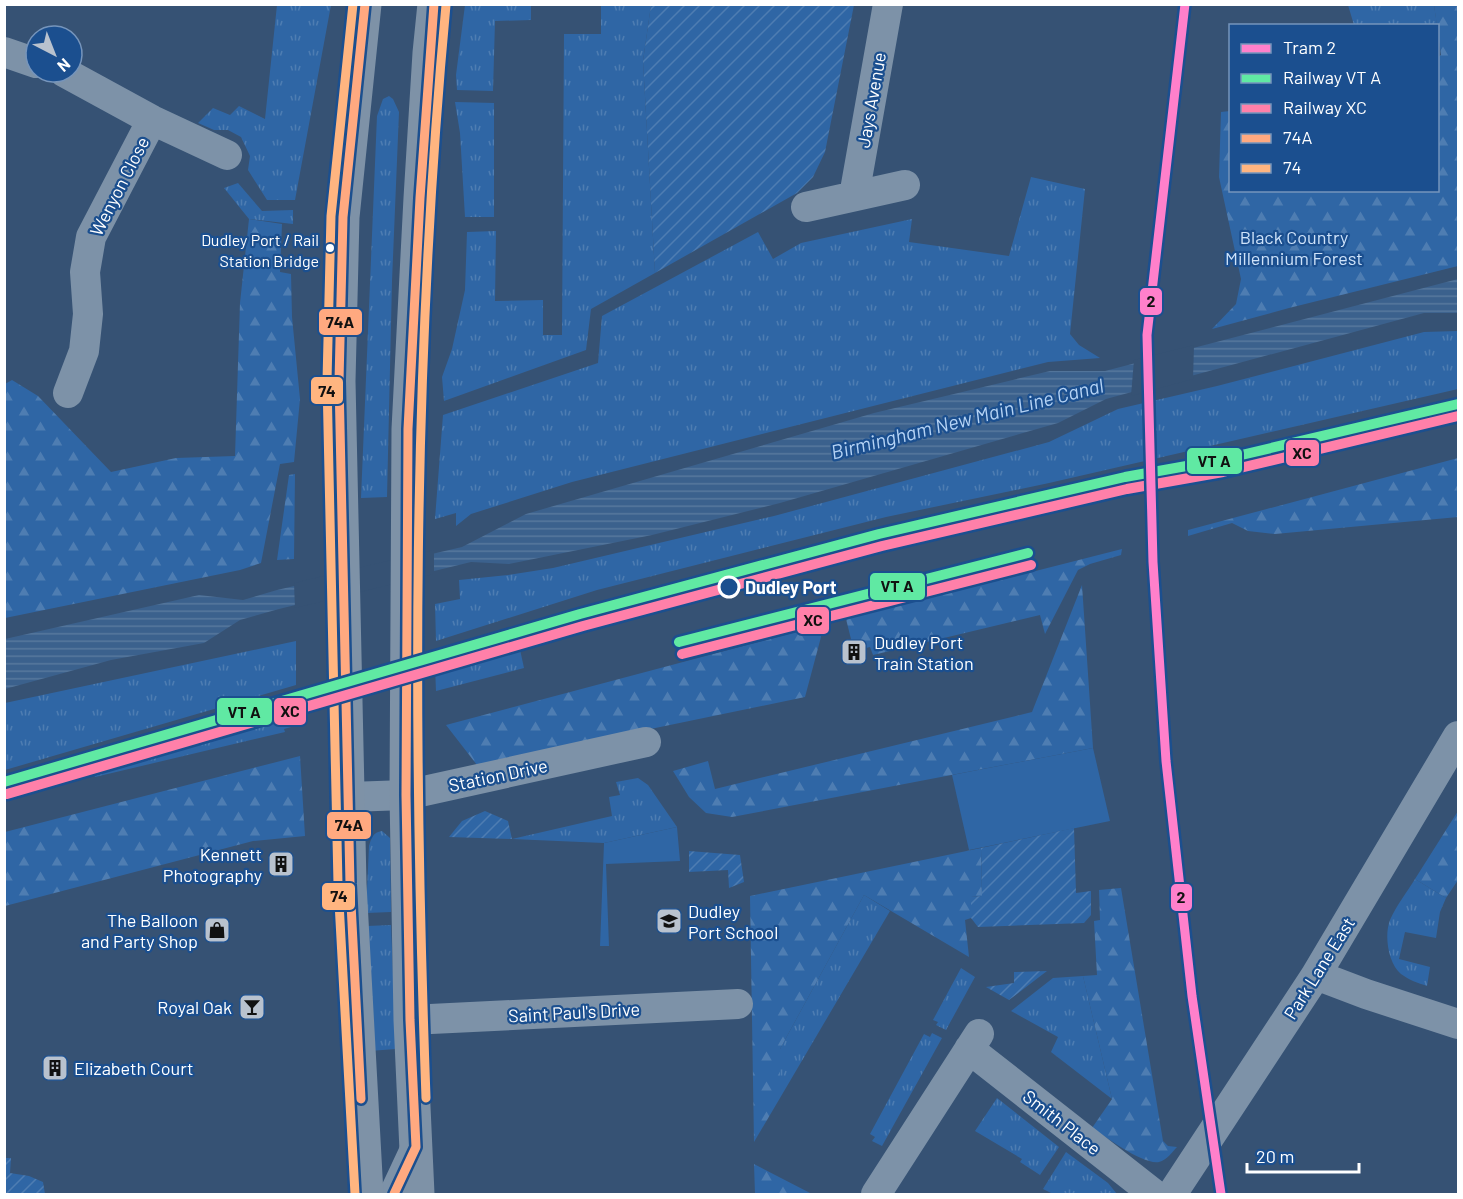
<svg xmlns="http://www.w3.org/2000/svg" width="1463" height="1199" font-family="Barlow,sans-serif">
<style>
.grass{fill:url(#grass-tufts)}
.forest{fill:url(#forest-firs)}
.park{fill:#2f66a5}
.garden{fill:url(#garden-furrows)}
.water{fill:url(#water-rules)}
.pier{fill:#365274}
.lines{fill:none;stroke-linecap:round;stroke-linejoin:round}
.street{stroke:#7d92a8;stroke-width:30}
.highway{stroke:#7e92a7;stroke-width:33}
.bus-1-casing{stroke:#1b4f8f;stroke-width:14}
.bus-2-casing{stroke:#1b4f8f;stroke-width:14}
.bus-1{stroke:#ffa980;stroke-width:9}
.bus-2{stroke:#ffb580;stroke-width:9}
.rail-1-casing{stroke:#1b4f8f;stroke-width:15}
.rail-2-casing{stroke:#1b4f8f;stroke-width:15}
.rail-1{stroke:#60e9a3;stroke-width:10}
.rail-2{stroke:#ff80a9;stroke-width:10}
.tram-1-casing{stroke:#1b4f8f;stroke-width:14}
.tram-1{stroke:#ff80cb;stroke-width:9}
.bus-dot{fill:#fff;stroke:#1b4f8f;stroke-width:2}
.stop-dot{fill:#1b4f8f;stroke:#fff;stroke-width:3}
.labels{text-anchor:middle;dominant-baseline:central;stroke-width:4.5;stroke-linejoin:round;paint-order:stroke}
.bus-label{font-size:16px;fill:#fff;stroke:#1b4f8f;text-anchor:end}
.street-label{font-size:18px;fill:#fff;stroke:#1b4f8f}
.park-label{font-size:18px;fill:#cfe3fa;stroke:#1b4f8f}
.stop-label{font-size:18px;font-weight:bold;fill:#fff;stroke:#1b4f8f;text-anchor:start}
.poi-label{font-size:18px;fill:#fff;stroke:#1b4f8f;text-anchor:start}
.water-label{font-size:20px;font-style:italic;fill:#b5d3f5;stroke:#1b4f8f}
.line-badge{stroke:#1b4f8f;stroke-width:2}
.pale-badge-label{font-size:16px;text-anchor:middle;font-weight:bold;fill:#111}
</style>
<defs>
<pattern id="grass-tufts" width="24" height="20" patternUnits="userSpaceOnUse" patternTransform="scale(1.5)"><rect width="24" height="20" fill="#2f66a5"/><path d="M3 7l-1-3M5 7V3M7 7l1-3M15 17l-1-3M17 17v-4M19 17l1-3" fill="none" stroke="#4e7db2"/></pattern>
<pattern id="forest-firs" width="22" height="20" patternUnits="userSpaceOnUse" patternTransform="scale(1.5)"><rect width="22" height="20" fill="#2f66a5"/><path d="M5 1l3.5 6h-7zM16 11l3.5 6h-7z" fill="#4e7db2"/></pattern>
<pattern id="garden-furrows" width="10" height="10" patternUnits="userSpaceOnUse" patternTransform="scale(1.5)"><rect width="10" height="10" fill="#2f66a5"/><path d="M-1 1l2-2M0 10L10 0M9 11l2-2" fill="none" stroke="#4e7db2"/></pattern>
<pattern id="water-rules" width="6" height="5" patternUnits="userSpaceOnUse" patternTransform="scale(1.5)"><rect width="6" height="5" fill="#3b618d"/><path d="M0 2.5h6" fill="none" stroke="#58799e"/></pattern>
</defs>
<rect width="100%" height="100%" fill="#365274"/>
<path class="grass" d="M 277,5 L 331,5 L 295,200 L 267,200 L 248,170 L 250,156 L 241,137 L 228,130 L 214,130 L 198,123 L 213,108 L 230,115 L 239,106 L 265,119 Z
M 465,5 L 531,5 L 531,20 L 495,21 L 493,91 L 457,90 L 456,75 Z
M 601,5 L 651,5 L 643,61 L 655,273 L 591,309 L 586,350 L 444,401 L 442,377 L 452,349 L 465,290 L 467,232 L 496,231 L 495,301 L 543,300 L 543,335 L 562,335 L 564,34 L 601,34 Z
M 1348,5 L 1434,5 L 1437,25 L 1354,25 Z
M 389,96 L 393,99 L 399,112 L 392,281 L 387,497 L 361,498 L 377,116 L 383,99 Z
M 455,102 L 494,103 L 494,217 L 465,217 L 460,133 Z
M 1031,177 L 1085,189 L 1070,334 L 1079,345 L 1100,358 L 1048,362 L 572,482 L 471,514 L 456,526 L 456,513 L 435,519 L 443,415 L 598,363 L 602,316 L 758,232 L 773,259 L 801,243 L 912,219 L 909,242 L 1009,256 Z
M 238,183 L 262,211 L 293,210 L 293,224 L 249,219 L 224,188 Z
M 1458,331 L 1458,389 L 1049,483 L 886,517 L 597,590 L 436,641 L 435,604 L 460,599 L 459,580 L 508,575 L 553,568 L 774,516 L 1049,442 L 1118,409 L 1217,386 L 1424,332 Z
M 296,641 L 296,685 L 5,770 L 5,703 Z
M 519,645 L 524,668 L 436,691 L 435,666 Z
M 284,708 L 285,720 L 298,716 L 298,725 L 284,729 L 285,732 L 95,777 L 91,767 Z
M 638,778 L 648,785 L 677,827 L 604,843 L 512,839 L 612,816 L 609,797 L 620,795 L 616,782 Z
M 382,831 L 390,838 L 391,912 L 366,913 L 369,846 C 371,839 373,832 382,831 Z
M 1415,879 L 1446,898 L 1440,912 L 1436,938 L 1405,932 L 1399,959 L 1430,967 L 1427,986 C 1418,983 1409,980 1401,974 C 1388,963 1384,935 1390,920 C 1396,906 1407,892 1415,879 Z
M 864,895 L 890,911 L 780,1098 L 780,1049 Z
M 391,925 L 396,1049 L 369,1051 L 367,926 Z
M 961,968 L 975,977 L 946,1030 L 936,1025 L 938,1022 L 933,1020 Z
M 1083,976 L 1112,1099 L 1051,1052 L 1058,1037 L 1011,1011 L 1053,978 Z
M 932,1033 L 942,1038 L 882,1146 L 872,1141 L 875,1137 L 870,1134 L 924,1034 L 930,1037 Z
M 997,1098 L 1059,1147 L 1040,1175 L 1020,1162 L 1022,1159 L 975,1131 Z
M 1066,1152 L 1108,1183 L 1117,1194 L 1053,1194 L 1043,1189 Z"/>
<path class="forest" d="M 1434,5 L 1458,5 L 1458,266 L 1289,308 L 1212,329 L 1236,304 L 1241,279 L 1219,177 L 1221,112 L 1230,111 L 1230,190 L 1438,190 L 1438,57 L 1441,55 Z
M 249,219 L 282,224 L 280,272 L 291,274 L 292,317 L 300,399 L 294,462 L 280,464 L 261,563 L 240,570 L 5,618 L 5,384 L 12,380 L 38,396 L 111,472 L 176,458 L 235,456 L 240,303 Z
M 1458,458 L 1458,517 L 1275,534 L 1248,531 L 1232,523 L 1188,536 L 1188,530 Z
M 295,474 L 294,559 L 277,560 L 289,475 Z
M 1122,549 L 1121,555 L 1090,564 L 1078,570 L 1045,634 L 1040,615 L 873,655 L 870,647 L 854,651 L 846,619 Z
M 1082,585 L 1093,748 L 732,817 L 706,813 L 689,797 L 673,771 L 708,761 L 715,789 L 1032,712 Z
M 819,626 L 821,637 L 805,697 L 477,765 L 446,725 Z
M 300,756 L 305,836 L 253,841 L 5,906 L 5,832 Z
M 1458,811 L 1458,880 L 1446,898 L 1415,879 Z
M 981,848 L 982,896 L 971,897 L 971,918 L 965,920 L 969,957 L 864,895 L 780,1049 L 780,1098 L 754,1142 L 750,896 Z
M 1121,888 L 1163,1141 L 1168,1146 L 1177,1147 C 1172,1152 1167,1160 1159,1162 C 1143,1165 1106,1137 1092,1128 L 1112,1099 L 1083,976 L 1097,975 L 1094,921 L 1100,920 L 1099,890 Z
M 754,1164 L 812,1194 L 755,1194 Z"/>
<path class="park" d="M 1093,748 L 1110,821 L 969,850 L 952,775 Z
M 677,827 L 680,861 L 606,864 L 609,946 L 600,946 L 604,843 Z"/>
<path class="garden" d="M 651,5 L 854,5 L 825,152 L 813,177 L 797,193 L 655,273 L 643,61 Z
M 485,811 L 508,821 L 512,839 L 449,837 L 462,821 Z
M 1074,828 L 1076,893 L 1091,891 L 1091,915 L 1084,923 L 978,927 L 971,918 L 971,897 L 982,896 L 981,848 Z
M 689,851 L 740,855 L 744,882 L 729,888 L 728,870 L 689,872 Z
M 1047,971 L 1009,1000 L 986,987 L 1014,983 L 1014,972 Z
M 4,1158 L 11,1158 L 10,1173 L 29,1176 L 43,1182 L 45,1194 L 5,1194 Z"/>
<path class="water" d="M 1458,279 L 1458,313 L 1424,313 L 1106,399 L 1058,423 L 780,503 L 652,535 L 509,564 L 471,562 L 279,609 L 240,620 L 204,643 L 111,660 L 5,689 L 5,639 L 199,595 L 243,600 L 277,590 L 462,547 L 526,514 L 874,413 L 1050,371 L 1105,371 Z"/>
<path class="pier" d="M 1194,345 L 1193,379 L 1131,396 L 1134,360 Z
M 434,550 L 434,574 L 295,608 L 294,583 Z"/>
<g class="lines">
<path class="street" d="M 4,52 L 36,63
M 64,72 L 152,120 L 227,155
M 854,196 L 888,4
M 806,207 L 905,185
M 68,393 L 84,351 L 88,314 L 85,272 L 91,237 L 152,120
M 349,797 L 406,795 L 646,742
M 1316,975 L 1366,994 L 1458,1024
M 410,1020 L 738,1004
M 969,1049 L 1154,1194
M 394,1194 L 416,1147
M 876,1194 L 979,1034
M 1172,1194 L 1316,975 L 1458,736"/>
<path class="highway" d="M 365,4 L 343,217 L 339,381 L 350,884 L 367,1194
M 418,1194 L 410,1020 L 406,795 L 408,429 L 420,198 L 429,53 L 434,4"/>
<g class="bus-1-casing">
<path id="bus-1" d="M 361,1099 L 350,884 L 339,381 L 343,217 L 365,4
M 394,1194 L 416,1147 L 410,1020 L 406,795 L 408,429 L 420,198 L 434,4"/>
</g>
<g class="bus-2-casing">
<path id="bus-2" d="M 353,4 L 331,216 L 327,381 L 338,884 L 355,1194
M 426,1098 C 413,734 412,368 446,5"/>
</g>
<use href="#bus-1" class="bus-1"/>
<use href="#bus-2" class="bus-2"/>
<g class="rail-1-casing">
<path id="rail-1" d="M 679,642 L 1028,553
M 4,782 L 580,614 L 879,534 L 1125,477 L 1220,460 L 1458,404"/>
</g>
<g class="rail-2-casing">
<path id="rail-2" d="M 682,654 L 1031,565
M 7,794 L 583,626 L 882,546 L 1127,489 L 1223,472 L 1458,416"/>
</g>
<use href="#rail-1" class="rail-1"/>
<use href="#rail-2" class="rail-2"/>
<g class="tram-1-casing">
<path id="tram-1" d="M 1185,4 L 1147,335 L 1153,562 L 1166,761 L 1192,996 L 1221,1194"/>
</g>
<use href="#tram-1" class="tram-1"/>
</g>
<defs>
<g id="building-square" transform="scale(1.35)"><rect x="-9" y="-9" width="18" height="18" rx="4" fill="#b9c2ce" stroke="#1b4f8f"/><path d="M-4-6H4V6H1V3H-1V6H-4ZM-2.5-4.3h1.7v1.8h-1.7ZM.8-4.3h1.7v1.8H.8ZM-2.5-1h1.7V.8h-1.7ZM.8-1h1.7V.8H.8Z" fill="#111"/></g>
<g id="university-square" transform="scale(1.35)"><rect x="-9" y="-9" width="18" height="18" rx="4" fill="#b9c2ce" stroke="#1b4f8f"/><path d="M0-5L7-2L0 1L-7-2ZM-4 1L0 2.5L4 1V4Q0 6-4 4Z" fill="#111"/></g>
<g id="shop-square" transform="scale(1.35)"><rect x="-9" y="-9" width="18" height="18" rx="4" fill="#b9c2ce" stroke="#1b4f8f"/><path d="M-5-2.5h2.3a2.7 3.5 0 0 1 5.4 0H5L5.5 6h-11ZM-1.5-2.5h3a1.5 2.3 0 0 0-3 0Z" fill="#111"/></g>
<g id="bar-square" transform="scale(1.35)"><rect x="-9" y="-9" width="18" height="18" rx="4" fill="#b9c2ce" stroke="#1b4f8f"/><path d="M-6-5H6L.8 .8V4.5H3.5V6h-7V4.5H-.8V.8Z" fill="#111"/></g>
</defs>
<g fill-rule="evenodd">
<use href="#building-square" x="854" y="652"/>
<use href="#building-square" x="281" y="864"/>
<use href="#university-square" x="669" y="921"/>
<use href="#shop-square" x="217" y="930"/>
<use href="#bar-square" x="252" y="1007"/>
<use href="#building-square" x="55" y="1068"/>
</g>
<circle class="bus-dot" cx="330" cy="248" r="5"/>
<circle class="stop-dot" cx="729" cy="587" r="10"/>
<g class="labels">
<g class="bus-label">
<text x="319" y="239">Dudley Port / Rail<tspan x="319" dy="21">Station Bridge</tspan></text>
</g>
<g class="street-label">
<text transform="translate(871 100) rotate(-80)">Jays Avenue</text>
<text transform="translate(119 186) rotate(-63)">Wenyon Close</text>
<text transform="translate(498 775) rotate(-12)">Station Drive</text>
<text transform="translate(1319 968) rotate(-58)">Park Lane East</text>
<text transform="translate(574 1012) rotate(-3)">Saint Paul's Drive</text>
<text transform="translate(1062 1122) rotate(38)">Smith Place</text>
</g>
<g class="park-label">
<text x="1294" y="237">Black Country<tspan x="1294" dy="21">Millennium Forest</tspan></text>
</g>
<g class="stop-label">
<text x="745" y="587">Dudley Port</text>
</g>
<g class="poi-label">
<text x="874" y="642">Dudley Port<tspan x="874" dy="21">Train Station</tspan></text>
<text x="262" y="854" text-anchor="end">Kennett<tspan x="262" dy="21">Photography</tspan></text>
<text x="688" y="911">Dudley<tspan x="688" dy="21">Port School</tspan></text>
<text x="198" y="920" text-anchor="end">The Balloon<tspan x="198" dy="21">and Party Shop</tspan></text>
<text x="232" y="1007" text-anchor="end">Royal Oak</text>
<text x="74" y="1068">Elizabeth Court</text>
</g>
<g class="water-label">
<text transform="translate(967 418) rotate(-14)">Birmingham New Main Line Canal</text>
</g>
</g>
<g class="line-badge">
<rect x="1139" y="287" width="24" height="29" rx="6" fill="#ff80cb"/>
<rect x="318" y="308" width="45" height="28" rx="6" fill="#ffa980"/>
<rect x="310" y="376" width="34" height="29" rx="6" fill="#ffb580"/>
<rect x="1285" y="439" width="35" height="28" rx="6" fill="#ff80a9"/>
<rect x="1186" y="447" width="57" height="28" rx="6" fill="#60e9a3"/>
<rect x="869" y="572" width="57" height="29" rx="6" fill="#60e9a3"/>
<rect x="796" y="606" width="34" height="29" rx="6" fill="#ff80a9"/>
<rect x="273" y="697" width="34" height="29" rx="6" fill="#ff80a9"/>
<rect x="216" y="697" width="57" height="29" rx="6" fill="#60e9a3"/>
<rect x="326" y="811" width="46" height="29" rx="6" fill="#ffa980"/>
<rect x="321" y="882" width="35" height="29" rx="6" fill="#ffb580"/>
<rect x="1170" y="883" width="23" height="29" rx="6" fill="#ff80cb"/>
</g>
<g class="pale-badge-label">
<text x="1151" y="307">2</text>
<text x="340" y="328">74A</text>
<text x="327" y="397">74</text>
<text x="1302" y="459">XC</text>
<text x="1214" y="467">VT A</text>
<text x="897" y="592">VT A</text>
<text x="813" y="626">XC</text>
<text x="290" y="717">XC</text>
<text x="244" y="718">VT A</text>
<text x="349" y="831">74A</text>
<text x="339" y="902">74</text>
<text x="1181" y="903">2</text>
</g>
<rect width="1463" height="1199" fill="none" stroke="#ffffff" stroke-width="12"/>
<rect x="1229" y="24" width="210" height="168" fill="#1b4f8f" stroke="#7695bc" stroke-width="1.5"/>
<rect x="1241" y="44" width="30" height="9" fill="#ff80cb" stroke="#7695bc" stroke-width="1.5"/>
<text x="1283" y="54" font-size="18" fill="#ffffff">Tram 2</text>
<rect x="1241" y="74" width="30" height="9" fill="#60e9a3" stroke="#7695bc" stroke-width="1.5"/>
<text x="1283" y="84" font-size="18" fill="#ffffff">Railway VT A</text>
<rect x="1241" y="104" width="30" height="9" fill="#ff80a9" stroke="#7695bc" stroke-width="1.5"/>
<text x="1283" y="114" font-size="18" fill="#ffffff">Railway XC</text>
<rect x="1241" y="134" width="30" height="9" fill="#ffa980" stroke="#7695bc" stroke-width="1.5"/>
<text x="1283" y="144" font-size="18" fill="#ffffff">74A</text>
<rect x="1241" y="164" width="30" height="9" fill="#ffb580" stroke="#7695bc" stroke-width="1.5"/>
<text x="1283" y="174" font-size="18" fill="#ffffff">74</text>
<g transform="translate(54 54) rotate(138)"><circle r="28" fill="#1b4f8f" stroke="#7695bc" stroke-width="1.5"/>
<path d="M0-4.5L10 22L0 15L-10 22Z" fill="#b9c2ce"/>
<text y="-9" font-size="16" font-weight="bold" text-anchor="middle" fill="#ffffff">N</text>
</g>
<path d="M1247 1163v9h112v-9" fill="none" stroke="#ffffff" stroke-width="3"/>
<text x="1256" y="1163" font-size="18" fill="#ffffff" stroke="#1b4f8f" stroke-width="4.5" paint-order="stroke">20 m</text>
</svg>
